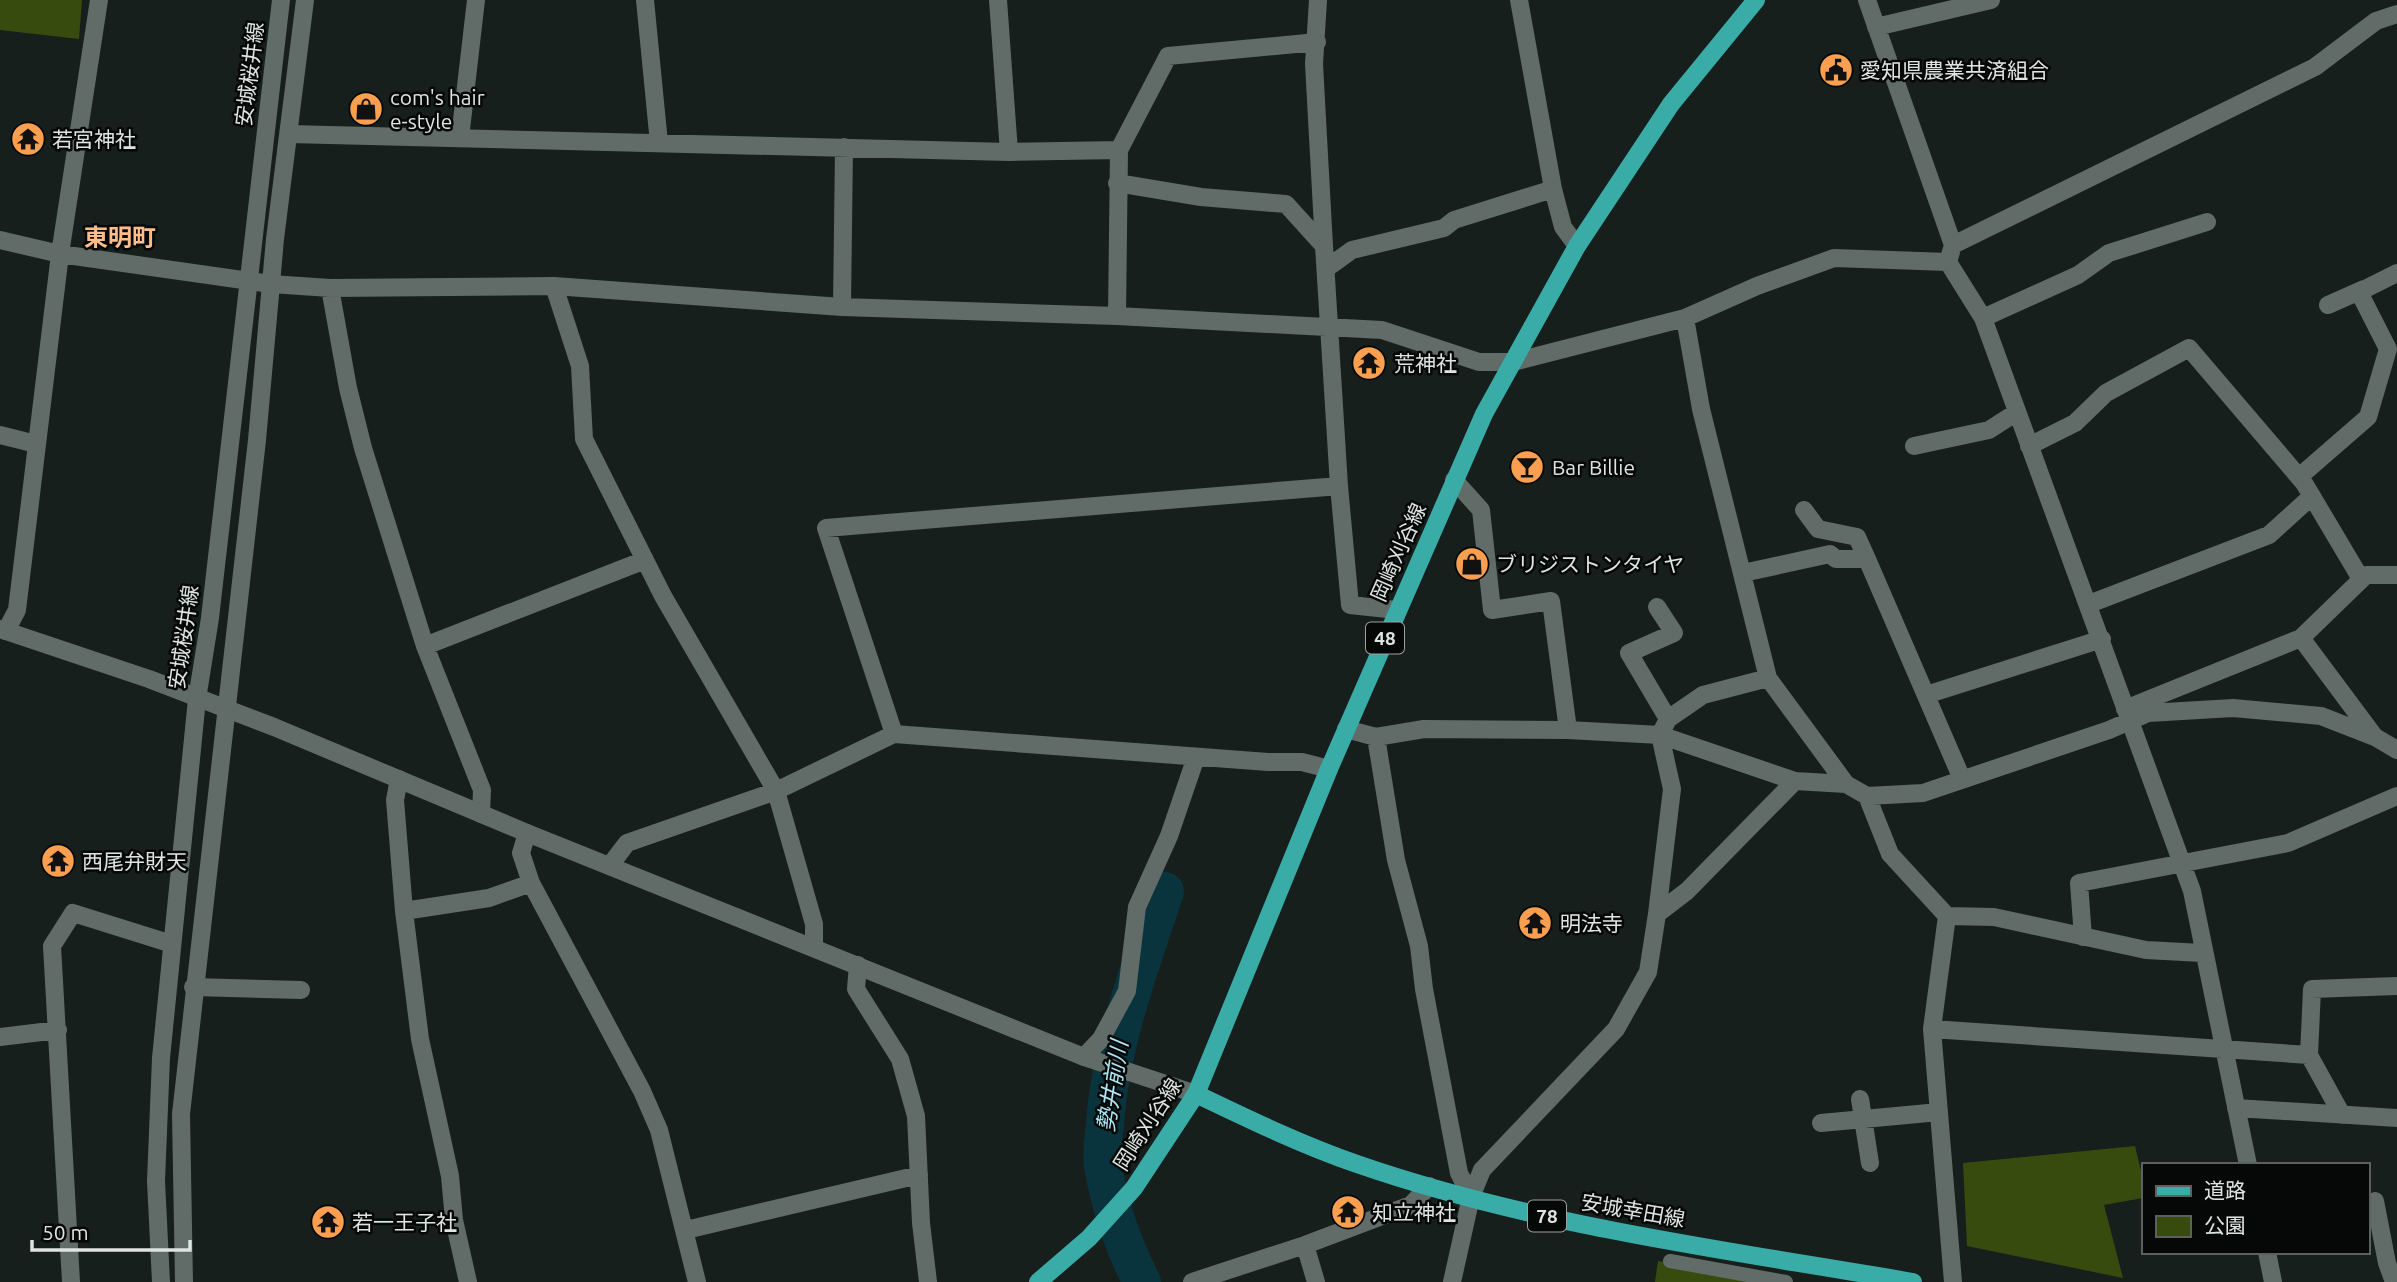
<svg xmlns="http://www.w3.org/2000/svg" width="2397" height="1282" font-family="Ubuntu,'Noto Sans JP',sans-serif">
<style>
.green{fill:#384b0f}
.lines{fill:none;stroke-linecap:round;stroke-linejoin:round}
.river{stroke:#09343d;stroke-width:38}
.pedestrian{stroke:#616b67;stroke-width:14}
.minor{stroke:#616b67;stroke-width:18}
.tertiary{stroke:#616b67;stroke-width:18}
.secondary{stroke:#616b67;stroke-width:18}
.primary{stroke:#3aaca8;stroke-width:18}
.labels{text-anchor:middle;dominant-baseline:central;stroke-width:5;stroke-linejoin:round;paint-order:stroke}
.shield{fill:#050807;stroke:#9da2a0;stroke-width:2}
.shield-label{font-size:19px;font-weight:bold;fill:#dee4e2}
.poi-label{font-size:21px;fill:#dee4e2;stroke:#050807;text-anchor:start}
.street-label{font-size:21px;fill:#dee4e2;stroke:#050807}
.water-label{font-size:23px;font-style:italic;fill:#afe6f3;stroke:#050807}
.quarter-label{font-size:24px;font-weight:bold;fill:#fdbc89;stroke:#050807}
</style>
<rect width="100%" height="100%" fill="#161f1c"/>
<path class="green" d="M 0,0 L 82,0 L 79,39 L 0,30 Z
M 2135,1146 L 2143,1179 L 2143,1198 L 2104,1205 L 2123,1278 L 1967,1246 L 1963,1163 Z
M 1658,1261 L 1768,1282 L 1655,1282 Z"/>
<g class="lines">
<path class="river" d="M 1142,1282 C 1123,1246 1110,1206 1103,1166 C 1101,1152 1104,1137 1105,1123 C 1111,1043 1140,967 1165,891"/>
<path class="pedestrian" d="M 1670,1261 L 1786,1282"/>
<path class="minor" d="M 645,0 L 659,143
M 998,0 L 1009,152
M 1318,0 L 1314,64 L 1324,246 L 1339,486 L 1350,605 L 1397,610
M 1519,0 L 1553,189 L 1563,227 L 1577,246
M 1867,0 L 1953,245 L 1948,262 L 1983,318 L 2192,891 L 2248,1165
M 1876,27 L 1991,0
M 289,134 L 1009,152 L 1119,150 L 1117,316
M 460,138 L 476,0
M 1119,150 L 1168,56 L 1317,42
M 1117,183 L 1201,197 L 1286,204 L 1324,246
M 0,240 L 60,254 L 271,284 L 330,288 L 554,286 L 842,307 L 1117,316 L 1382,330 L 1479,362 L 1513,362 L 1685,318 L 1757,286 L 1834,258 L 1948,262
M 1953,245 L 2315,67 L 2376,21 L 2397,14
M 1327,268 L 1352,250 L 1444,228 L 1454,220 L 1553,189
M 554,286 L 580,366 L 584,439 L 663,596 L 776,791 L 814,924 L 814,947
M 330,288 L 348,388 L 363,448 L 425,646 L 482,790 L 481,814
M 2328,305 L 2364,289
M 842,307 L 844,147
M 1685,318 L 1701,409 L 1768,678 L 1846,784
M 1983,318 L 2078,275 L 2109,253 L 2207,222
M 1914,446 L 1989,430 L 2017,412
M 2029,446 L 2075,423 L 2106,393 L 2189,348 L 2304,483 L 2361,579
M 2299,477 L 2368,417 L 2388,349 L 2359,292 L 2397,273
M 1454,480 L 1481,510 L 1492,610 L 1551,601 L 1568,730
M 1804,510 L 1818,529 L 1857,537 L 1867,559
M 1743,573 L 1830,554 L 1836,559 L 1867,559 L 1962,779
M 2089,604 L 2269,535 L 2312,496
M 1657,607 L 1674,633 L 1629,653 L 1668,719
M 6,631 L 17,610 L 60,254 L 99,0
M 2301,638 L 2366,575 L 2397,575
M 425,646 L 645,560
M 1926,695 L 2102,639
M 2125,709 L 2301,638 L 2374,736
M 1346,729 L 1376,737 L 1424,729 L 1568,730 L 1660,735 L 1795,781 L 1846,784 L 1867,796 L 1923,793 L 2109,730 L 2148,713 L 2233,708 L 2321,716 L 2375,737 L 2397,750
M 894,734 L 826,528 L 1339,486
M 1376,737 L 1396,860 L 1419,946 L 1424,989 L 1459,1173 L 1471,1197
M 399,779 L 395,800 L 404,911 L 420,1039 L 450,1176 L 454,1220 L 468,1282
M 1867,796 L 1890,854 L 1947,916 L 1994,917 L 2146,950 L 2202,953
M 527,833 L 521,853 L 531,883 L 642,1091 L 659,1130 L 697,1282
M 611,864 L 627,843 L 776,791 L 894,734 L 1268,762 L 1302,762 L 1329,769
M 404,911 L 489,898 L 531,883
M 1657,914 L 1672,789 L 1660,735 L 1668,719 L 1703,695 L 1768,678
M 2083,937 L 2079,883 L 2288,843 L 2397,796
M 858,965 L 856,989 L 900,1059 L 916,1116 L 921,1223 L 928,1282
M 193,987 L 301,990
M 1932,1029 L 1947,916
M 0,1037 L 58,1030
M 2309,1055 L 2312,989 L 2397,986
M 1084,1057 L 1101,1039 L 1127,991 L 1137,907 L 1169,836 L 1196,757
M 1860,1099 L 1870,1163
M 2236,1108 L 2397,1118
M 1821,1123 L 1939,1112
M 2375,1201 L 2387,1263 L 2394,1282
M 686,1230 L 919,1175
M 1305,1245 L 1316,1282
M 2267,1252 L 2273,1282
M 71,1282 L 52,946 L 73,913 L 172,944
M 1192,1282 L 1305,1245 L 1411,1205 L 1429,1186
M 1452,1282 L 1471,1197 L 1482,1170 L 1616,1029 L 1648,972 L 1657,914 L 1687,891 L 1795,781
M 1953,1282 L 1932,1029 L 2309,1055 L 2342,1115"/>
<path class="tertiary" d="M 0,435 L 36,444
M 0,629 L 149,679 L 274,727 L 527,833 L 1084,1057 L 1196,1094"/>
<path class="secondary" d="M 161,1282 L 156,1181 L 161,1058 L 197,699 L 210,618 L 281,0
M 184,1282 L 181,1114 L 257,440 L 275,239 L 305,0"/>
<path class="primary" d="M 1196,1094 C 1248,1119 1302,1145 1357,1164 C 1536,1226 1727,1250 1913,1282
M 1038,1282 L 1089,1238 L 1134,1188 L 1196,1094 L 1329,769 L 1484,414 L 1577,246 L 1671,104 L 1756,0"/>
</g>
<defs>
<g id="civic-disc" transform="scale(1.75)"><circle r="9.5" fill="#fa9f4f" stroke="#050807"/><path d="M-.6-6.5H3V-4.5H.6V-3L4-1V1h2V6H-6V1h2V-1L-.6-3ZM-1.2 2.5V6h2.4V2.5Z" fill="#111"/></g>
<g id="shop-disc" transform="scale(1.75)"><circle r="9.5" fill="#fa9f4f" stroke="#050807"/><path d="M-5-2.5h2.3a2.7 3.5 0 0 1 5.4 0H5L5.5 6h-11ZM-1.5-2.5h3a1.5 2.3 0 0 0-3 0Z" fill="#111"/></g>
<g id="temple-disc" transform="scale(1.75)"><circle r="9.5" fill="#fa9f4f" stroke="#050807"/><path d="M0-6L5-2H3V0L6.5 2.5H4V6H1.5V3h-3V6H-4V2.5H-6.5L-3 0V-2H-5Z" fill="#111"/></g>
<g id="bar-disc" transform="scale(1.75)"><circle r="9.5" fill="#fa9f4f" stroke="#050807"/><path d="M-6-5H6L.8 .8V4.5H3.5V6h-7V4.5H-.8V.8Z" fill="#111"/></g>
</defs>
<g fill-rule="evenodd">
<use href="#civic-disc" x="1836" y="70"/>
<use href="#shop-disc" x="366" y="109"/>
<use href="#temple-disc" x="28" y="139"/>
<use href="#temple-disc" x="1369" y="363"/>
<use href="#bar-disc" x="1527" y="467"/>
<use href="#shop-disc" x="1472" y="564"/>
<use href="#temple-disc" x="58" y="861"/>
<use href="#temple-disc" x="1535" y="923"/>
<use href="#temple-disc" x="1348" y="1212"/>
<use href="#temple-disc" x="328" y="1222"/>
</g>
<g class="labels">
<g class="shield">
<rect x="1366" y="622.5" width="38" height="31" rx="5"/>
<rect x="1528" y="1200.5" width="38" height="31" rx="5"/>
</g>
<g class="shield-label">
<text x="1385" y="638">48</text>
<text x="1547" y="1216">78</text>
</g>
<g class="poi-label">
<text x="1860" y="70">愛知県農業共済組合</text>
<text x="390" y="97">com's hair<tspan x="390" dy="24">e-style</tspan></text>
<text x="52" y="139">若宮神社</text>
<text x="1394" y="363">荒神社</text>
<text x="1552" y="467">Bar Billie</text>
<text x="1496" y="564">ブリジストンタイヤ</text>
<text x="82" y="861">西尾弁財天</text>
<text x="1560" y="923">明法寺</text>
<text x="1372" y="1212">知立神社</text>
<text x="352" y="1222">若一王子社</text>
</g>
<g class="street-label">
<text transform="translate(249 74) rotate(-83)">安城桜井線</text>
<text transform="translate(1398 552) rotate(-66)">岡崎刈谷線</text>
<text transform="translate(183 637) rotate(-82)">安城桜井線</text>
<text transform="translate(1147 1124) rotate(-57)">岡崎刈谷線</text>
<text transform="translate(1633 1210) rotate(10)">安城幸田線</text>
</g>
<g class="water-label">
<text transform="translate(1112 1086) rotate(-81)">勢井前川</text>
</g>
<g class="quarter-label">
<text x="120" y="237">東明町</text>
</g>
</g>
<rect x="2142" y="1163" width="228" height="91" fill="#050807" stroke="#5c605f" stroke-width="2"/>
<rect x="2156" y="1186" width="35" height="10" fill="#3aaca8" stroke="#5c605f" stroke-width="2"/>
<text x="2204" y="1198" font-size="21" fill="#dee4e2">道路</text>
<rect x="2156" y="1216" width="35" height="21" fill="#384b0f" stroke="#5c605f" stroke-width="2"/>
<text x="2204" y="1233" font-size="21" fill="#dee4e2">公園</text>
<path d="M32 1240v10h158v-10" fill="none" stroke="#dee4e2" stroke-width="3.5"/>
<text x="42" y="1240" font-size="21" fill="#dee4e2" stroke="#050807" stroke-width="5" paint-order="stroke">50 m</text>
</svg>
